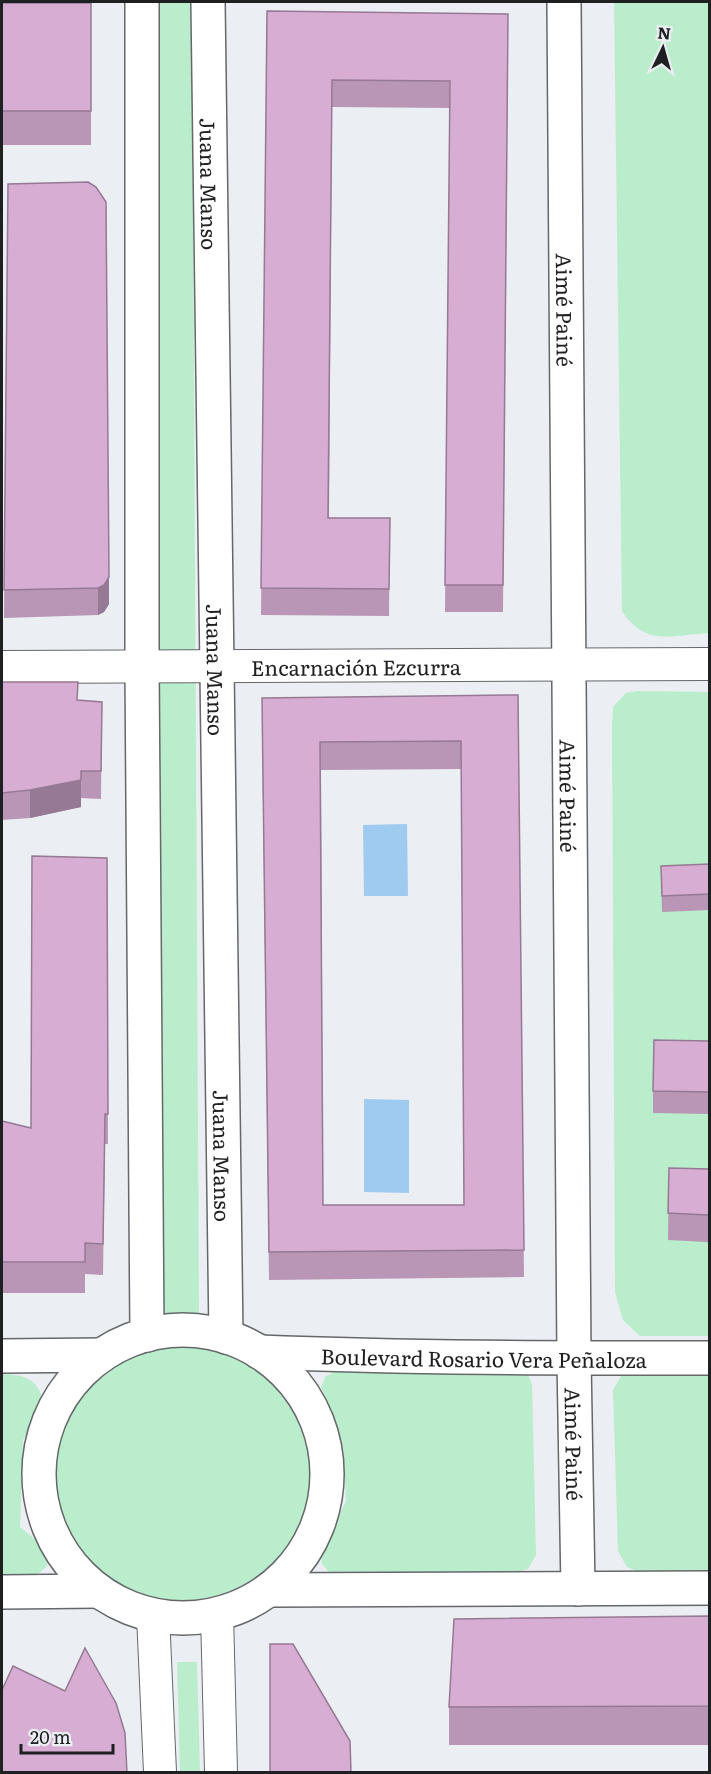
<svg xmlns="http://www.w3.org/2000/svg" width="711" height="1774" font-family="Literata,serif">
<style>
.green{fill:#baedcc}
.water{fill:#9fcbf0}
.lines{fill:none;stroke-linecap:round;stroke-linejoin:round}
.minor-casing{stroke:#65676b;stroke-width:34}
.tertiary-casing{stroke:#65676b;stroke-width:36}
.secondary-casing{stroke:#65676b;stroke-width:36}
.minor{stroke:#fff;stroke-width:32}
.tertiary{stroke:#fff;stroke-width:33}
.secondary{stroke:#fff;stroke-width:33}
.wall{fill:#b995b6;fill-rule:evenodd}
.shaded-wall{fill:#967994}
.building{fill:#d7add4;stroke:#967994;stroke-width:1.5;fill-rule:evenodd}
.labels{text-anchor:middle;dominant-baseline:central;stroke-width:4.5;stroke-linejoin:round;paint-order:stroke}
.street-label{font-size:21px;fill:#1f2021;stroke:#ebeef2}
</style>
<rect width="100%" height="100%" fill="#ebeef2"/>
<path class="green" d="M 154,2 L 192,2 L 199,1319 L 161,1319 Z
M 614,2 L 709,2 L 709,633 C 672,635 645,647 622,611 Z
M 637,691 L 709,692 L 709,1336 L 640,1336 L 623,1320 L 615,1292 L 612,728 L 613,707 L 626,693 Z
M56 1475a129 129 0 1 1 258 0a129 129 0 1 1-258 0Z
M 709,1367 L 709,1573 L 644,1574 L 627,1567 L 618,1551 L 613,1390 L 621,1376 L 635,1368 Z
M 339,1370 L 527,1373 L 532,1384 L 536,1555 L 528,1569 L 516,1572 L 331,1574 L 322,1564 L 321,1553 L 346,1501 L 343,1445 L 321,1387 L 326,1376 Z
M 2,1374 C 25,1375 37,1378 44,1402 L 23,1440 L 20,1527 L 47,1549 L 47,1566 L 38,1574 L 2,1574 Z
M 177,1662 L 197,1662 L 200,1772 L 180,1772 Z"/>
<path class="water" d="M 407,824 L 408,896 L 364,896 L 363,825 Z
M 364,1099 L 409,1100 L 409,1193 L 364,1192 Z"/>
<g class="lines">
<g class="minor-casing">
<g id="minor">
<path id="s1" d="M 2,667 L 710,664"/>
<path d="M 217,1614 L 221,1772"/>
<path d="M 153,1615 L 160,1772"/>
</g>
</g>
<g class="tertiary-casing">
<g id="tertiary">
<path d="M 142,2 L 142,666 L 147,1335"/>
<path id="s2" d="M 208,2 L 226,1337"/>
<path id="s3" d="M 564,2 L 574,1359 L 578,1589"/>
</g>
</g>
<g class="secondary-casing">
<g id="secondary">
<circle cx="183" cy="1474" r="144"/>
<path id="s4" d="M 259,1352 C 409,1358 559,1358 710,1358"/>
<path d="M 2,1356 L 102,1355"/>
<path d="M 269,1590 L 710,1588"/>
<path d="M 2,1592 L 99,1591"/>
</g>
</g>
<use href="#minor" class="minor"/>
<use href="#tertiary" class="tertiary"/>
<use href="#secondary" class="secondary"/>
</g>
<path class="wall" d="M 2,3 L 91,3 L 91,145 L 2,145 Z
M 267,11 L 508,14 L 503,612 L 445,612 L 450,108 L 332,107 L 329,518 L 390,518 L 389,616 L 261,615 Z
M 8,184 L 109,604 L 104,612 L 98,615 L 4,618 Z
M 2,682 L 78,700 L 102,702 L 101,799 L 81,798 L 81,807 L 30,818 L 2,820 Z
M 518,695 L 524,1277 L 269,1280 L 262,725 ZM 461,769 L 464,1205 L 323,1205 L 321,770 Z
M 107,858 L 108,1144 L 105,1144 L 103,1275 L 85,1274 L 85,1293 L 2,1293 L 2,1121 L 31,1128 Z
M 710,864 L 710,910 L 662,912 L 661,866 Z
M 710,1041 L 710,1114 L 653,1113 L 653,1091 Z
M 669,1168 L 709,1169 L 710,1168 L 710,1244 L 707,1242 L 668,1240 Z
M 710,1616 L 710,1745 L 449,1745 L 449,1707 Z"/>
<path class="shaded-wall" d="M 109,577 L 109,604 L 104,612 L 98,615 L 98,588 Z
M 81,771 L 81,807 L 30,818 L 30,790 Z"/>
<path class="building" d="M 2,3 L 91,3 L 91,111 L 2,111 Z
M 267,11 L 508,14 L 503,585 L 445,585 L 450,81 L 332,80 L 328,518 L 390,518 L 389,589 L 261,588 Z
M 88,182 L 96,187 L 106,202 L 109,577 L 104,585 L 98,588 L 4,590 L 8,184 Z
M 2,682 L 78,682 L 77,700 L 102,702 L 101,771 L 81,771 L 81,780 L 30,790 L 2,793 Z
M 518,695 L 524,1250 L 269,1252 L 262,698 ZM 461,741 L 464,1205 L 323,1205 L 320,742 Z
M 32,856 L 107,858 L 108,1114 L 105,1114 L 103,1244 L 85,1243 L 85,1262 L 2,1262 L 2,1121 L 31,1128 Z
M 710,864 L 710,894 L 662,896 L 661,866 Z
M 654,1040 L 710,1041 L 710,1092 L 653,1091 Z
M 669,1168 L 709,1169 L 710,1168 L 710,1217 L 707,1215 L 668,1213 Z
M 710,1616 L 710,1706 L 449,1707 L 454,1619 Z
M 270,1644 L 293,1644 L 350,1741 L 351,1773 L 270,1773 Z
M 85,1648 L 116,1703 L 125,1733 L 127,1773 L 2,1773 L 2,1690 L 13,1666 L 65,1691 Z"/>
<g class="labels">
<g class="street-label">
<text stroke="none"><textPath href="#s2" startOffset="182">Juana Manso</textPath></text>
<text stroke="none"><textPath href="#s3" startOffset="308">Aimé Painé</textPath></text>
<text stroke="none"><textPath href="#s1" startOffset="354">Encarnación Ezcurra</textPath></text>
<text stroke="none"><textPath href="#s2" startOffset="668">Juana Manso</textPath></text>
<text stroke="none"><textPath href="#s3" startOffset="794">Aimé Painé</textPath></text>
<text stroke="none"><textPath href="#s2" startOffset="1154">Juana Manso</textPath></text>
<text stroke="none"><textPath href="#s4" startOffset="225">Boulevard Rosario Vera Peñaloza</textPath></text>
<text stroke="none"><textPath href="#s3" startOffset="1442">Aimé Painé</textPath></text>
</g>
</g>
<rect width="711" height="1774" fill="none" stroke="#1f2021" stroke-width="6"/>
<g transform="translate(663 48) rotate(5)" stroke="#ebeef2" stroke-width="4.5" paint-order="stroke">
<path d="M0-4.5L10 22L0 15L-10 22Z" fill="#1f2021"/>
<text y="-9" font-size="16" font-weight="bold" text-anchor="middle" fill="#1f2021">N</text>
</g>
<path d="M21 1744v9h92v-9" fill="none" stroke="#1f2021" stroke-width="3"/>
<text x="30" y="1744" font-size="18" fill="#1f2021" stroke="#ebeef2" stroke-width="4.5" paint-order="stroke">20 m</text>
</svg>
